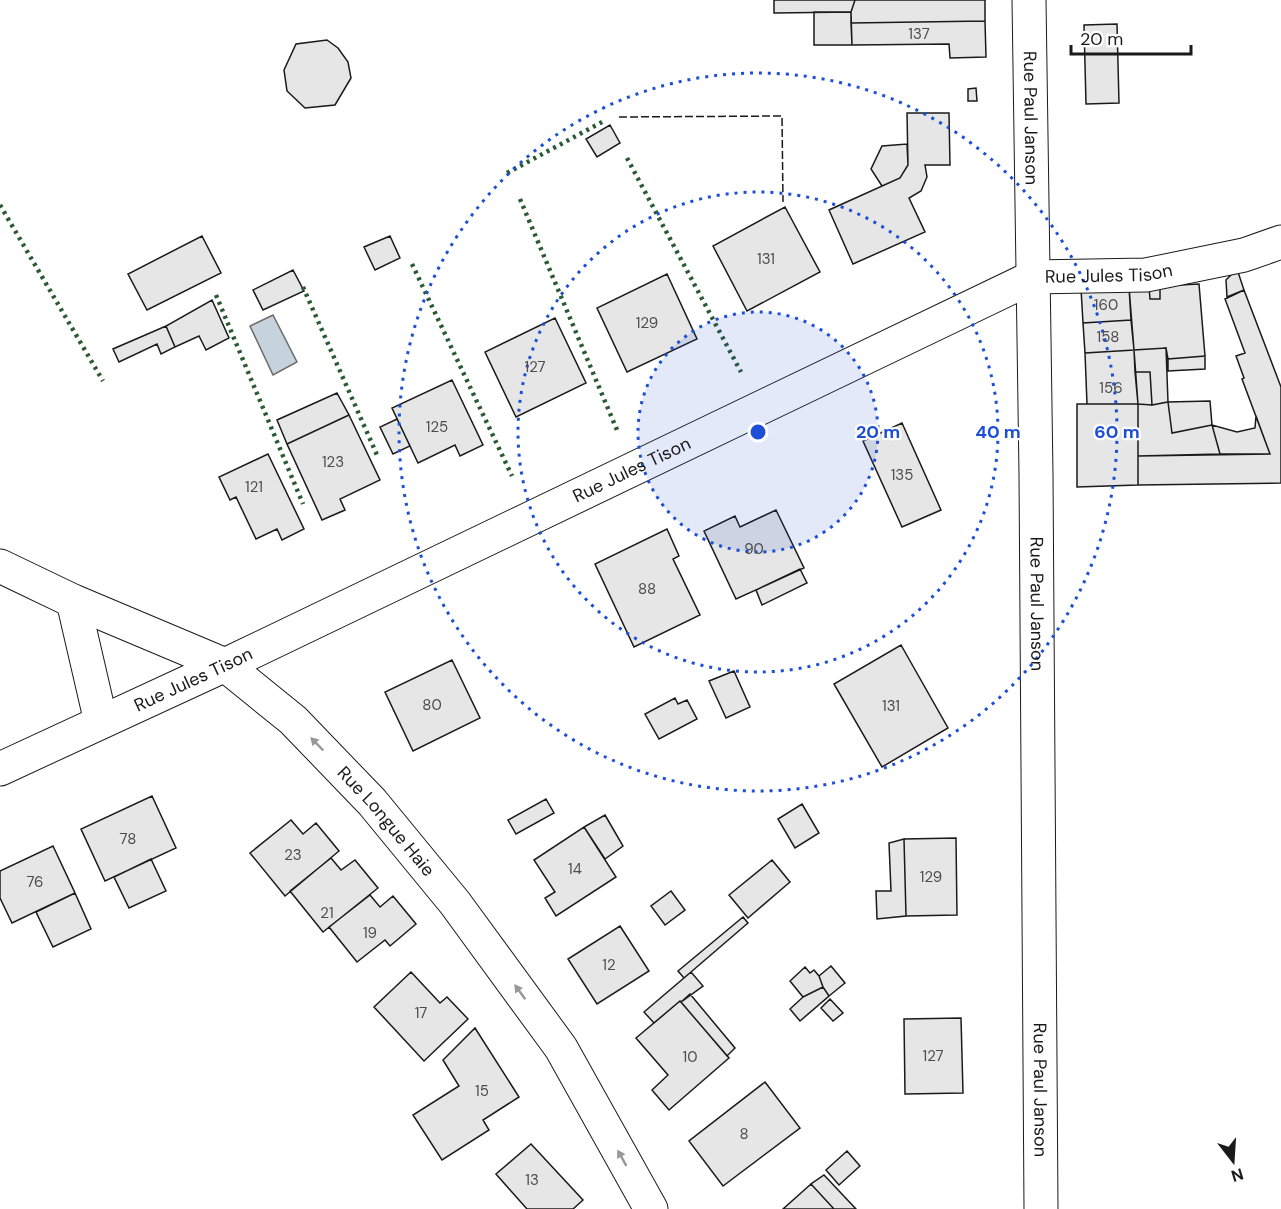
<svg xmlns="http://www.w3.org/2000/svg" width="1281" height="1209" font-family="'DM Sans',sans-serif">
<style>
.water{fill:#c6d2dc;stroke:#6a6a6a;stroke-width:1.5}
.building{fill:#e6e6e6;stroke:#1a1a1a;stroke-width:1.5}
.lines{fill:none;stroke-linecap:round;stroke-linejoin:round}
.street-casing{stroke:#1a1a1a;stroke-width:35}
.secondary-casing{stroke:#1a1a1a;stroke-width:35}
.street{stroke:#fff;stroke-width:33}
.secondary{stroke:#fff;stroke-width:33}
.hedge{stroke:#2b5a34;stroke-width:4.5;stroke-dasharray:3 4.5;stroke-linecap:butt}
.fence{stroke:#1a1a1a;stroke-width:1.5;stroke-dasharray:8 3;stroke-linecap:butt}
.oneway{fill:#989898}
.ring{fill:none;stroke:#1d4ed8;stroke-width:3;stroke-dasharray:3 6}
.labels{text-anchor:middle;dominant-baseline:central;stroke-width:4.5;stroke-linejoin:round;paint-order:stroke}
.number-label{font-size:15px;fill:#4d4d4d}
.street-label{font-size:18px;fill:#1a1a1a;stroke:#fff}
.centre{fill:#1d4ed8;stroke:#fff;stroke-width:3}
.ring-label{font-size:18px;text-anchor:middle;font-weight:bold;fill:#1d4ed8;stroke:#fff;stroke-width:4.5;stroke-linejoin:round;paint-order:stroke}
</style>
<rect width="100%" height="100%" fill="#fff"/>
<path class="water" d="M 273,315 L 297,362 L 273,375 L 250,326 Z"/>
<path class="building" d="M 774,0 L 855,0 L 851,12 L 774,13 Z
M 855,0 L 985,0 L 985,21 L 851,23 L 851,12 Z
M 814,12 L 851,12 L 852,45 L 814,45 Z
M 985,21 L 986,57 L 950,58 L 949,44 L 852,45 L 851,23 Z
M 1117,24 L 1119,103 L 1086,104 L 1084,25 Z
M 327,40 L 338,48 L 348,62 L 351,78 L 335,105 L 305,108 L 287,91 L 284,70 L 296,44 Z
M 976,88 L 977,101 L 968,101 L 968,89 Z
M 907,113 L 949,113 L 950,165 L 925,165 L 927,177 L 921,191 L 909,198 L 925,232 L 853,264 L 829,210 L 900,178 L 908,165 Z
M 610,125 L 620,143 L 597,157 L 586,139 Z
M 907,144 L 908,165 L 900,178 L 882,186 L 871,169 L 882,146 Z
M 785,207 L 820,272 L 747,311 L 713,246 Z
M 202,236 L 221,273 L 147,310 L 128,274 Z
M 390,236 L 400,258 L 375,270 L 364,247 Z
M 1237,269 L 1244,290 L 1227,297 L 1226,280 Z
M 293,270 L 304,291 L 263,310 L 253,290 Z
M 667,274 L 697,339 L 627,372 L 597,308 Z
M 1199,284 L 1205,356 L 1168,359 L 1166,348 L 1134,350 L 1129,287 L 1149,286 L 1150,299 L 1160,299 L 1160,286 Z
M 1149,286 L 1160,286 L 1160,299 L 1150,299 Z
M 1129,287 L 1131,320 L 1083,323 L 1081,289 Z
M 1244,290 L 1281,387 L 1281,483 L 1138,485 L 1138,456 L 1270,454 L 1242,379 L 1244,378 L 1236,356 L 1245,353 L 1225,299 Z
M 212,300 L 229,338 L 206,350 L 199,336 L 175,347 L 166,326 Z
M 555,318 L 586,383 L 516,417 L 485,352 Z
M 1131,320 L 1134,350 L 1085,353 L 1083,323 Z
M 166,326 L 175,347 L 161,354 L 157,344 L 119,362 L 113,349 Z
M 1166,348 L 1168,402 L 1152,405 L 1150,372 L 1135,372 L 1134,350 Z
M 1134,350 L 1138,404 L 1087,404 L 1085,353 Z
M 1205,356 L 1205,369 L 1168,371 L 1168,359 Z
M 1135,372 L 1150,372 L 1152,405 L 1138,404 Z
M 452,380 L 483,445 L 460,456 L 455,445 L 418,463 L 392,408 Z
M 337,393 L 349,415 L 287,444 L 277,420 Z
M 1210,401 L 1212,425 L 1172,433 L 1168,402 Z
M 1168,402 L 1172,433 L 1212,425 L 1220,454 L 1138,456 L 1138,404 L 1152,405 Z
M 1077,404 L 1138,404 L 1138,485 L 1077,487 Z
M 349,415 L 380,480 L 340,499 L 345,510 L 322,520 L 287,444 Z
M 1256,416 L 1270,454 L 1220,454 L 1212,425 L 1237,432 L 1255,428 Z
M 397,419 L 410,446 L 393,454 L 380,427 Z
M 902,423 L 941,510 L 902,527 L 863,441 Z
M 268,454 L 304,529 L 282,540 L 277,529 L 256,539 L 236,497 L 230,500 L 219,477 Z
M 776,510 L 804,568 L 736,599 L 704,531 L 735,516 L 740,527 Z
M 667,529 L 679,556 L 673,559 L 700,615 L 634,647 L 595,564 Z
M 800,569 L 807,583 L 762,605 L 756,590 Z
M 901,645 L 948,728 L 882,767 L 834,684 Z
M 452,660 L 480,718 L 413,751 L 385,692 Z
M 734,671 L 750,707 L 726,718 L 709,681 Z
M 675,698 L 678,704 L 687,700 L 697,719 L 659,739 L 645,714 Z
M 152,796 L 176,848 L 105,881 L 81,829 Z
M 546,799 L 554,813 L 516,834 L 508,820 Z
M 802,804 L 819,833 L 795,848 L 778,819 Z
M 605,815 L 623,846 L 605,859 L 584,827 Z
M 291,820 L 303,834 L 316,823 L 339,851 L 285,896 L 250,853 Z
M 584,827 L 616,877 L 556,916 L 545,898 L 555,892 L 534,860 Z
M 956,838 L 957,915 L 906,916 L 904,839 Z
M 904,839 L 906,916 L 877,919 L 876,891 L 891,891 L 889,843 Z
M 53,846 L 75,893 L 12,923 L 0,898 L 0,871 Z
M 331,858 L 341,870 L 355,860 L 378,888 L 323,932 L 290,891 Z
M 151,859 L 166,891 L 129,908 L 114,877 Z
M 772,860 L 790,882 L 748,918 L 729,895 Z
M 671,891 L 685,910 L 665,925 L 651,906 Z
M 75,893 L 91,929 L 53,947 L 36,912 Z
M 370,895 L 380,907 L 393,896 L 416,924 L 390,946 L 385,940 L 357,962 L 329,927 Z
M 743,917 L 748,923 L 684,978 L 678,971 Z
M 620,926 L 649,971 L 597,1004 L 568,959 Z
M 831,966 L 845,983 L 829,996 L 823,987 L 819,976 Z
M 805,967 L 810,973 L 814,970 L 819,976 L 823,987 L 803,997 L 790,981 Z
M 411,972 L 440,1003 L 447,997 L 468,1019 L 424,1061 L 374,1007 Z
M 691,972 L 703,986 L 681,1002 L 680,1001 L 654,1023 L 644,1012 Z
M 823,987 L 829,996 L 800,1021 L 790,1009 L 803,997 Z
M 690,994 L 735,1048 L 727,1056 L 681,1002 Z
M 830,999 L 843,1013 L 833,1021 L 821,1008 Z
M 680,1001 L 729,1058 L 669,1110 L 652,1090 L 668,1075 L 636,1038 Z
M 961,1018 L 963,1093 L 905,1094 L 904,1019 Z
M 475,1028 L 519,1097 L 483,1120 L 489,1130 L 442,1160 L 413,1115 L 459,1086 L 443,1060 Z
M 765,1082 L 800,1128 L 723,1186 L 689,1141 Z
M 531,1144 L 583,1200 L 573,1209 L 527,1209 L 496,1174 Z
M 847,1151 L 860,1166 L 839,1185 L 826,1170 Z
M 824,1175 L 856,1209 L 834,1209 L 811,1184 Z
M 811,1184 L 834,1209 L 783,1209 Z"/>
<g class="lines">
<g class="street-casing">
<g id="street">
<path id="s1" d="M 0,566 L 73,601 L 225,665 L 293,720 L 372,802 L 455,903 L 561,1048 L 651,1209"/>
<path d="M 73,601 L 101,722"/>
<path id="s2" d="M 0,769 L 225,665 L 1033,277 L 1146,275 L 1244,255 L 1281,242"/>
</g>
</g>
<g class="secondary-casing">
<g id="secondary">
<path id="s3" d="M 1029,0 L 1036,474 L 1041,1209"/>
</g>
</g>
<use href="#street" class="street"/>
<use href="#secondary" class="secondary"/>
<path class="hedge" d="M 627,158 L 741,372
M 507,173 L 604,121
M 520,199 L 617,430
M 0,205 L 103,381
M 412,264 L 512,476
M 303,287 L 377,455
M 216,295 L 303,504"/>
<path class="fence" d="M 619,117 L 782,116 L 783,202"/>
</g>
<defs><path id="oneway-solid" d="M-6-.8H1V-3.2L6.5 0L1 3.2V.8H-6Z" transform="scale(1.5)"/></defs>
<g class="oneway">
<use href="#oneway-solid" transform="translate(317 744) rotate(-134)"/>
<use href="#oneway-solid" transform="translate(520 992) rotate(-126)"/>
<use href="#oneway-solid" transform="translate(622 1158) rotate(-119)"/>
</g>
<circle cx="758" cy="432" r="120" fill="#1d4ed8" fill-opacity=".12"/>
<g class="ring">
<circle cx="758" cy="432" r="120"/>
<circle cx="758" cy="432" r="240"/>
<circle cx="758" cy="432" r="359"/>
</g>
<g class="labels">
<g class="number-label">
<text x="919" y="34">137</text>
<text x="766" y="259">131</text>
<text x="1106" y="305">160</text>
<text x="647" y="323">129</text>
<text x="1108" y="337">158</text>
<text x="535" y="367">127</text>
<text x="1111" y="388">156</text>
<text x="437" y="427">125</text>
<text x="333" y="462">123</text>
<text x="902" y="475">135</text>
<text x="254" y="487">121</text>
<text x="754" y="549">90</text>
<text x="647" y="589">88</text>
<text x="432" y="705">80</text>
<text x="891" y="706">131</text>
<text x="128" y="839">78</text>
<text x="293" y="855">23</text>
<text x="575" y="869">14</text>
<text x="931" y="877">129</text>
<text x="35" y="882">76</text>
<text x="327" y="913">21</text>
<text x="370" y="933">19</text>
<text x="609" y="965">12</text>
<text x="421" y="1013">17</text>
<text x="933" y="1056">127</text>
<text x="690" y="1057">10</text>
<text x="482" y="1091">15</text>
<text x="744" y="1134">8</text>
<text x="532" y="1180">13</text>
</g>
<g class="street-label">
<text stroke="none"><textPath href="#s3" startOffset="118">Rue Paul Janson</textPath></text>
<text stroke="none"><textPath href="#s2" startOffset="1220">Rue Jules Tison</textPath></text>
<text stroke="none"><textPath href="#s2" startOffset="699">Rue Jules Tison</textPath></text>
<text stroke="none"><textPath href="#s3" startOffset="604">Rue Paul Janson</textPath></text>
<text stroke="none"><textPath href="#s2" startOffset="213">Rue Jules Tison</textPath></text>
<text stroke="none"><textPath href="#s1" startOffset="471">Rue Longue Haie</textPath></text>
<text stroke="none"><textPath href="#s3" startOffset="1090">Rue Paul Janson</textPath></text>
</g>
</g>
<circle cx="758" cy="432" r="9" class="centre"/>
<g class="ring-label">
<text x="878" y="438">20 m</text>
<text x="998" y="438">40 m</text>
<text x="1117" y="438">60 m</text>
</g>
<g transform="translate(1233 1161) rotate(163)" stroke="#ffffff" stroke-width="4.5" paint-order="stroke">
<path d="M0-4.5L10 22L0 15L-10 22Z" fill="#1a1a1a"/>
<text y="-9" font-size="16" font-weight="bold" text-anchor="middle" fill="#1a1a1a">N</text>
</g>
<path d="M1071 45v9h120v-9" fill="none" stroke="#1a1a1a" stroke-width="3"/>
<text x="1080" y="45" font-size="18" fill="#1a1a1a" stroke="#ffffff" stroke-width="4.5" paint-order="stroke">20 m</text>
</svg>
